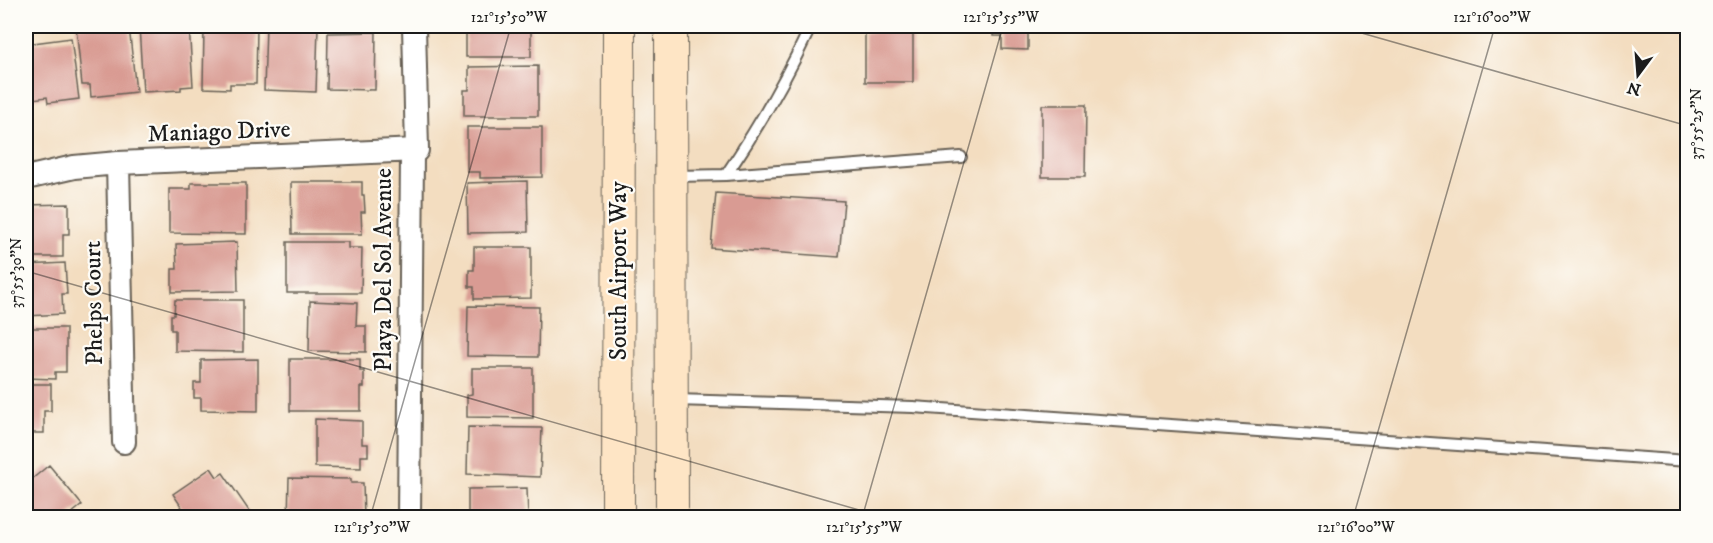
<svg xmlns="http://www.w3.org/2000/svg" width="1713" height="543" font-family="'IM FELL DW Pica',serif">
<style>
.building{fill:#d99b93}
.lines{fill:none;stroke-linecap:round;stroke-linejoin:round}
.lane-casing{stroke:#676055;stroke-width:14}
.street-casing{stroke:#676055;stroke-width:26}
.secondary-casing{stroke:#676055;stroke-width:34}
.lane{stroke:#fff;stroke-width:10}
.street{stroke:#fff;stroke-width:22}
.secondary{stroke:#fee5c5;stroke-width:32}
.ticks{fill:none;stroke:#1c1c1c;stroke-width:1.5;stroke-opacity:0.45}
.labels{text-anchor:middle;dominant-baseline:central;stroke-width:4.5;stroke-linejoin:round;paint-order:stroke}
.street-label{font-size:24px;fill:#1c1c1c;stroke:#fdfcf7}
.neatline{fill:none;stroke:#1c1c1c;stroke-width:2}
.ticks-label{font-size:15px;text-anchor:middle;fill:#1c1c1c}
</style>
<rect width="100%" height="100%" fill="#fdfcf7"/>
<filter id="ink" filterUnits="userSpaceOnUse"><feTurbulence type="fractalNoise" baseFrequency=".0167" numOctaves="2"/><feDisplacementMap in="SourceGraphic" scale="12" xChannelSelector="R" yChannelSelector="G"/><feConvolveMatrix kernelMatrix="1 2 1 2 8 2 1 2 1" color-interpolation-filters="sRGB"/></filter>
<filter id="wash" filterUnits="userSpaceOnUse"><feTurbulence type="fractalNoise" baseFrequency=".008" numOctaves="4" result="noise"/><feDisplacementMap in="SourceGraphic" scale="24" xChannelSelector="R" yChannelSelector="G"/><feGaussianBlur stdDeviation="1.35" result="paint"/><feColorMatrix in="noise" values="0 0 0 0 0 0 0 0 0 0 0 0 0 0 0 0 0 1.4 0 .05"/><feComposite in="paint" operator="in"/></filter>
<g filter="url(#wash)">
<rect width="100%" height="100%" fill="#f3ddc0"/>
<g id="blocks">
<path class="building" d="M 76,26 L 129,26 L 136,92 L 91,97 L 90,85 L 82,85 Z
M 139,26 L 189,26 L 193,86 L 181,87 L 181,90 L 143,92 Z
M 266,26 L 318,26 L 316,92 L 264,90 Z
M 471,26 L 531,26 L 531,57 L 466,57 L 466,32 L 471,33 Z
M 993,26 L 1028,26 L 1028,50 L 1002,49 L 1002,36 L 993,36 Z
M 257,27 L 256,84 L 230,84 L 230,89 L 203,88 L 204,28 Z
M 376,32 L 375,90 L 327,89 L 328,33 Z
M 865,32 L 913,32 L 913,82 L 865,82 Z
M 71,38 L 79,99 L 48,103 L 47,97 L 26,100 L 26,44 Z
M 538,66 L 538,116 L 464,116 L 464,90 L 469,90 L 469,67 Z
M 1042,105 L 1086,105 L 1085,177 L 1042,177 Z
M 467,127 L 542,127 L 542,177 L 480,178 L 480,172 L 467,172 Z
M 527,181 L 528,232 L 468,233 L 467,183 Z
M 291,182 L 362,182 L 362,195 L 364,195 L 365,212 L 361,212 L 362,234 L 292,234 Z
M 191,183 L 246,183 L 246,234 L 169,233 L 169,189 L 191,189 Z
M 716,193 L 844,201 L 839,257 L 711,248 Z
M 69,204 L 69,234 L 63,234 L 63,257 L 26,257 L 26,205 Z
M 237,242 L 238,291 L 172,292 L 172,269 L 177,269 L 176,244 Z
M 287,242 L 348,242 L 348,248 L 362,248 L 361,293 L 287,293 Z
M 474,247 L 531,247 L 531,298 L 474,299 L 474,287 L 469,287 L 469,270 L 474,270 Z
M 65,263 L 67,294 L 62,294 L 63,314 L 26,316 L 26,265 Z
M 175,300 L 243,300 L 243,352 L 175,351 L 175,330 L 171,330 L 171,315 L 174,315 Z
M 310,301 L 357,303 L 356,326 L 366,326 L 366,352 L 309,351 Z
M 468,306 L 539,307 L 538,357 L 467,356 Z
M 26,328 L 66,328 L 66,372 L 55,372 L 55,379 L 26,378 Z
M 258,359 L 258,411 L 201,410 L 201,398 L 194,398 L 194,383 L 201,383 L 201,360 Z
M 290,359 L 360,359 L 360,371 L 364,371 L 364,387 L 361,387 L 361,411 L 290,411 Z
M 472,368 L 533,368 L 533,418 L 467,417 L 467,395 L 472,394 Z
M 26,384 L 51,384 L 51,411 L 44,411 L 44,433 L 26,433 Z
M 315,419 L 362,421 L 362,444 L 368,444 L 368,456 L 361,456 L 361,468 L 315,467 Z
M 468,427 L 542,428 L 540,477 L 467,474 Z
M 49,465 L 82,505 L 66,518 L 26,518 L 26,484 Z
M 211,468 L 217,477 L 223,473 L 254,518 L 189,518 L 173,494 Z
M 289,478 L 351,479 L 351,483 L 363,483 L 364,518 L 288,518 Z
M 527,488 L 528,518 L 468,518 L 468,489 Z
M 155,512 L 155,518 L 102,518 L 102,515 Z"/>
</g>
</g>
<g filter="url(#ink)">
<use href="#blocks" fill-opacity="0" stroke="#676055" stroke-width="1.5"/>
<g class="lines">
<g class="lane-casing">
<path id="lane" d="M 726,175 C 758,128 786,79 810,28
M 675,176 L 726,175 L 961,157
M 675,400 L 913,407 L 1688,461"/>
</g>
<g class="street-casing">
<path id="street" d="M 118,163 L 124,442
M 26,178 L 74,167 L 118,163 L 417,150
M 409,518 L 412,155 L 417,150 L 414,26"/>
</g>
<g class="secondary-casing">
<path id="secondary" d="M 671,26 L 672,518
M 618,518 L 619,26"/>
</g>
<use href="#lane" class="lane"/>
<use href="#street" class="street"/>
<use href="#secondary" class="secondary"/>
</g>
</g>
<path class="ticks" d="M 1337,26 L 1688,126M 26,271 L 887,518M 370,518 L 511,26M 862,518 L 1003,26M 1353,518 L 1495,26"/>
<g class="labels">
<g class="street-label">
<text transform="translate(219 132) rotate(-2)">Maniago Drive</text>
<text transform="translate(384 270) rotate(-90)">Playa Del Sol Avenue</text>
<text transform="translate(619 271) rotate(-90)">South Airport Way</text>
<text transform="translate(94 303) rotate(-91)">Phelps Court</text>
</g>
</g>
<rect width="1713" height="543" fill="none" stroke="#fdfcf7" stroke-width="66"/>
<g transform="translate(1638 75) rotate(196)" stroke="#fdfcf7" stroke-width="4.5" paint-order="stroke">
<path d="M0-4.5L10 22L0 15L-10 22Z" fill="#1c1c1c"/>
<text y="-9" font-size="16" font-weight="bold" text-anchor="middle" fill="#1c1c1c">N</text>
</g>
<rect x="33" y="33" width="1647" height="477" class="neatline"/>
<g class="ticks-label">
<text x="509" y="22">121°15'50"W</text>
<text x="1001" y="22">121°15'55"W</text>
<text x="1492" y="22">121°16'00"W</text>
<text transform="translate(1696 124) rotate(-90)" y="5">37°55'25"N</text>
<text transform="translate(16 273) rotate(-90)" y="5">37°55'30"N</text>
<text x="372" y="532">121°15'50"W</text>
<text x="864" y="532">121°15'55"W</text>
<text x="1356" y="532">121°16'00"W</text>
</g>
</svg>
